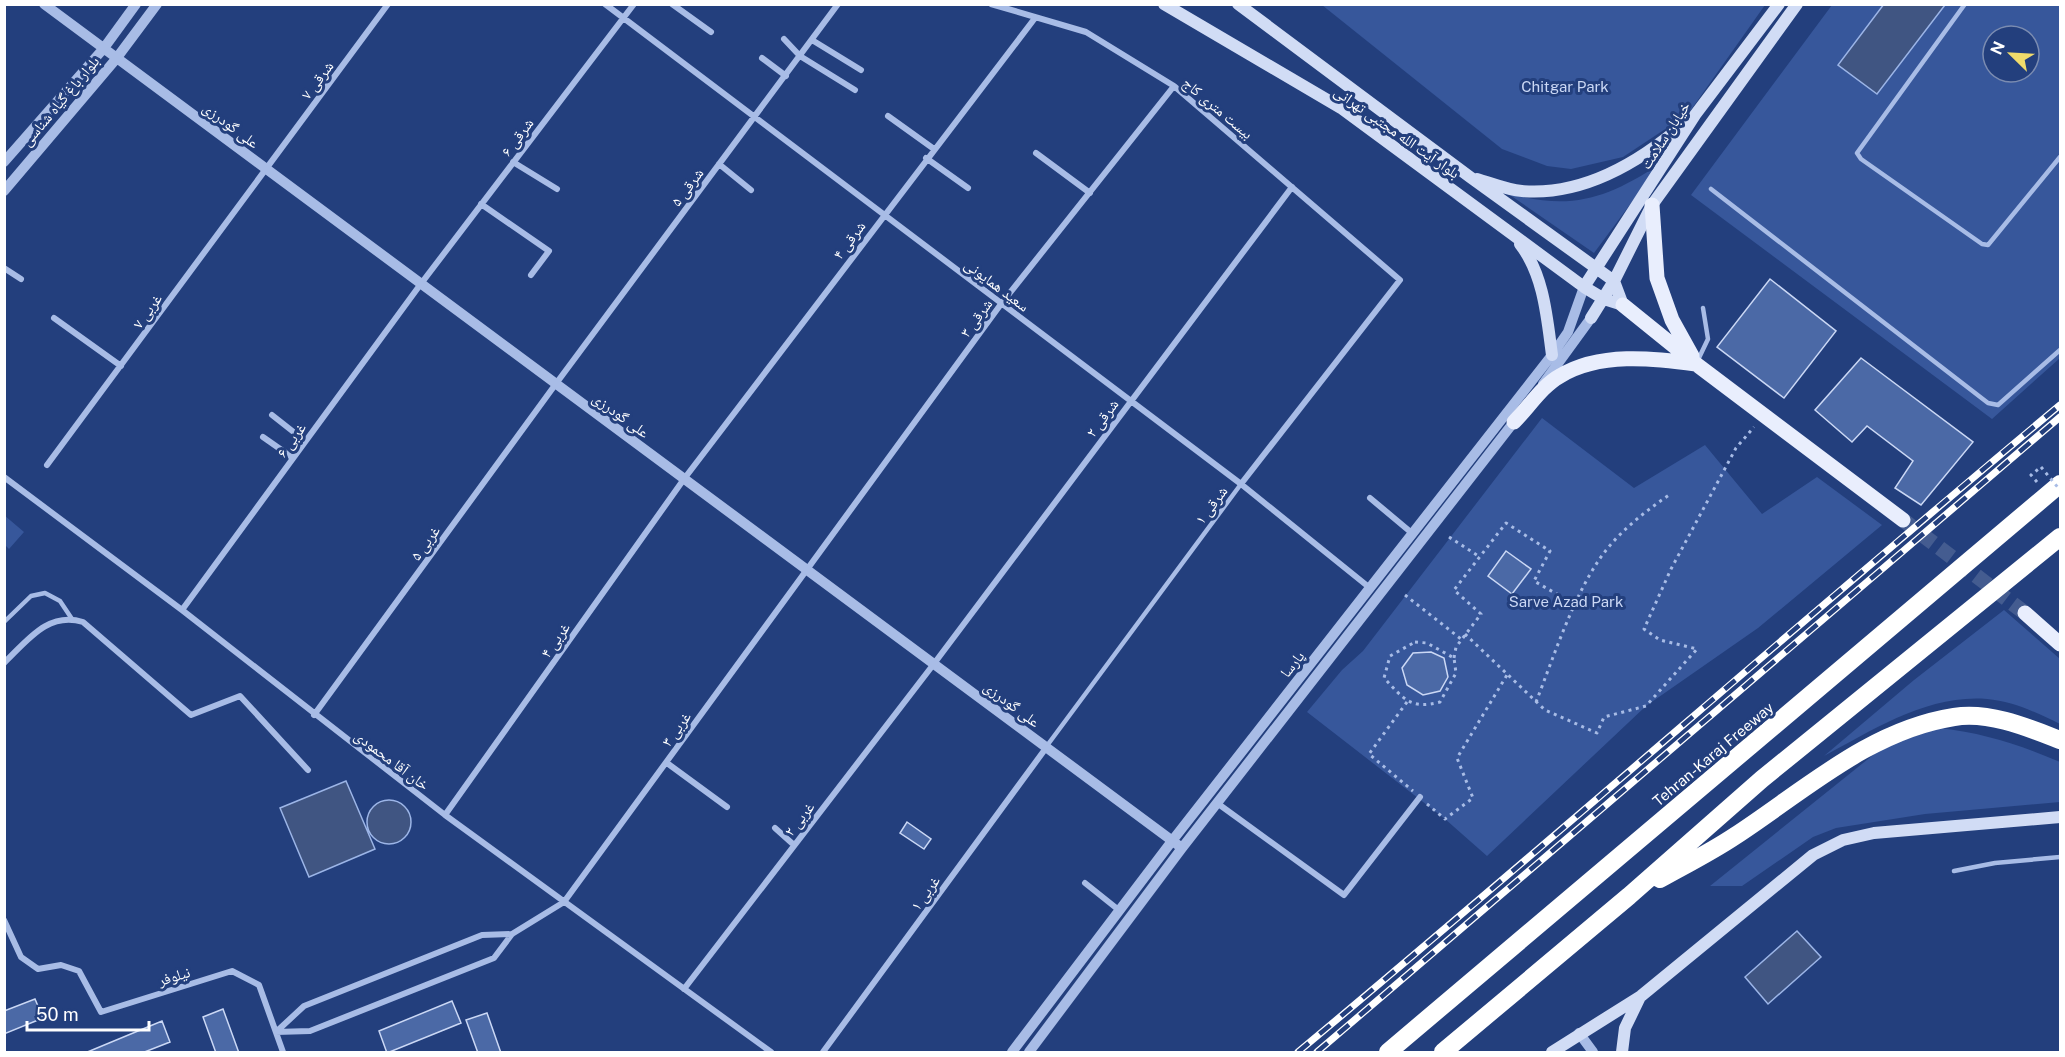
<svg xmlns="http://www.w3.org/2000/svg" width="2065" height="1057" font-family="'Public Sans','Noto Naskh Arabic',sans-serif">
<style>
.green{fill:#37579b;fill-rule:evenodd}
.water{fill:#405582;stroke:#9cb5e7;stroke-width:1.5}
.building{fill:#4b69a6;stroke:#cbd8f5;stroke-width:1.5}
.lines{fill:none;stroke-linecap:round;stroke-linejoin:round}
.primary-tunnel{stroke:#445c90;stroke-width:15;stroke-dasharray:15 8;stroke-linecap:butt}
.path{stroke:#a8bce6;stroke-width:3;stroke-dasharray:3 4.5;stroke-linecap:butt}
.service{stroke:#a8bce6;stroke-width:4.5}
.minor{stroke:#a8bce6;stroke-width:6}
.tertiary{stroke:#a8bce6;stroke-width:10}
.secondary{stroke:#d1dcf5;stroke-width:12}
.primary{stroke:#e9eefd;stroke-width:15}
.motorway{stroke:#fff;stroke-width:18}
.rail-casing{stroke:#fff;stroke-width:7}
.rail{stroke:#233f7d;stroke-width:4.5;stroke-dasharray:14;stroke-linecap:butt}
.path-bridge{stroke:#a8bce6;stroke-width:3;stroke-dasharray:3 4.5;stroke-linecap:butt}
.labels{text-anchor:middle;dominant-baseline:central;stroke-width:6;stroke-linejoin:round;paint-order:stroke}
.street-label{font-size:15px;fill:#fff;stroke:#233f7d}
.park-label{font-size:15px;fill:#cbd8f5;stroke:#233f7d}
</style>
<rect width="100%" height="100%" fill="#233f7d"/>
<path class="green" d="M 1322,5 L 1765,5 L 1688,114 L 1623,157 L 1571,169 L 1547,166 L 1502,149 Z
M 1832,5 L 2060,5 L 2060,358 L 1992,419 L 1691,195 ZM 1993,36 L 2029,36 L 2029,72 L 1993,72 Z
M 1660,164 L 1594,253 L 1507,193 C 1571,211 1606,199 1660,164 Z
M 1542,418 L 1634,488 L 1705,445 L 1762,514 L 1817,477 L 1882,525 L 1758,628 L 1646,706 L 1487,856 L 1445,819 L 1307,712 L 1342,670 L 1363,651 Z
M 4,515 L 24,532 L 9,549 L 5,545 Z
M 2004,610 L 2060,659 L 2060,724 C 2037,713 2013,701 1987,699 C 1928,694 1873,730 1824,756 L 1914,680 Z
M 1940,728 C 1983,733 2021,745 2060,762 L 2060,802 L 1925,814 L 1836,828 L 1813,837 L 1742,886 L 1710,886 L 1883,747 Z"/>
<path class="water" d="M 1884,4 L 1945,5 L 1877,94 L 1838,65 Z
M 346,781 L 375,849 L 309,877 L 280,808 Z
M367 822a22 22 0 1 1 44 0a22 22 0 1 1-44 0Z
M 1797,931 L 1821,957 L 1768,1004 L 1745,977 Z"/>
<path class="building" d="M 1770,279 L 1836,331 L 1784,398 L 1717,347 Z
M 1861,358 L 1973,442 L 1921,505 L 1895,488 L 1913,461 L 1867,426 L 1852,442 L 1815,410 Z
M 1506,551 L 1531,569 L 1512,594 L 1488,576 Z
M 1431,652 L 1444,658 L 1448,677 L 1440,691 L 1423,695 L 1407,685 L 1402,668 L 1413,653 Z
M 907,822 L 931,839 L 924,849 L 900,833 Z
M 35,999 L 43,1018 L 4,1034 L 4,1011 Z
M 452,1001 L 461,1023 L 387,1053 L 379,1031 Z
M 223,1009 L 239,1053 L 216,1053 L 203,1017 Z
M 487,1013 L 501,1053 L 478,1053 L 466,1020 Z
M 162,1021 L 170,1042 L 142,1053 L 85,1053 Z"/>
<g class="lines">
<path class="primary-tunnel" d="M 1903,520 L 2025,613"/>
<path class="path" d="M 2037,482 L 2031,475 L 2041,467
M 1449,537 L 1480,557
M 1405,595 L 1461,639
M 1465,634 L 1545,710 L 1597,733 L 1604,717 L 1646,706 L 1697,649 L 1660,640 L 1644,629 L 1671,569 L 1736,448 L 1754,427
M 1415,642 L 1427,643 L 1454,658 L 1456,673 L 1440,702 C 1410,710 1403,698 1384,678 L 1390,656 Z
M 1454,658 L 1456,647 L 1481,614 L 1454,590 L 1506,523 L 1550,551 L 1534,581 L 1576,605
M 1407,702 L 1369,754 L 1413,791
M 1536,702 C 1555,654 1578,580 1613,542 C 1630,523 1649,509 1669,495
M 1427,804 L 1445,819 L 1473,798 L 1457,758 L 1507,675"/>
<path class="service" d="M 1965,4 L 1857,153 L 1861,159 L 1982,244 L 1988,245 L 2060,157
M 1711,189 L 1988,403 L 1998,405 L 2060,350
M 1697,362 L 1708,339 L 1703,308
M 4,622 L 31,596 L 45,593 L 60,601 L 72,619
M 1046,747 L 1241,484
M 1954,871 L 1995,863 L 2060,857"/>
<path class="minor" d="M 605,4 L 1241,484 L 1370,588
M 672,4 L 711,32
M 991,4 L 1086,32 L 1174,86 L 1400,280 L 1241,484
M 784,39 L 800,56 L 855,90
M 812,40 L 861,70
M 762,58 L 786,76
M 888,116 L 934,149
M 1036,153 L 1090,193
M 926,158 L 968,188
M 513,162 L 557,189
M 719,164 L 751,190
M 481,204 L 549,251 L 531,275
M 4,268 L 21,279
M 54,318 L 121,366
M 272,415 L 305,441
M 263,437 L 293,458
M 47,465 L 388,4
M 4,477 L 182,610 L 445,815 L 771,1052
M 1370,498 L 1413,534
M 182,610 L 420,285 L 634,4
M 4,663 C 27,641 48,611 83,622 L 191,715 L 240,696 L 308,770
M 314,715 L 555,385 L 838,4
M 667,763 L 727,807
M 1217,803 L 1344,895 L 1420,797
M 445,815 L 684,479 L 1035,18
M 775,828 L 794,845
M 1085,883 L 1120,911
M 4,920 L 21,957 L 38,969 L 61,965 L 79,971 L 101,1012 L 232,971 L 259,985 L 283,1052
M 684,989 L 933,665 L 1292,187
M 276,1032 L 310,1031 L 494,958 L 512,934 L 564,902 L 1001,304 L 1174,86
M 276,1032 L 304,1006 L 482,935 L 512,934
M 823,1052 L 1046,748"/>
<path class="tertiary" d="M 44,4 L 1182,848
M 4,162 L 104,48 L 136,4
M 4,191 L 116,59 L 157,4
M 1543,384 L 1591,318
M 1579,1033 L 1593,1052
M 1012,1052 L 1172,841 L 1552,355 L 1568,332 L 1584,287
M 1029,1052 L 1182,848 L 1517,418"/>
<path class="secondary" d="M 1164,4 L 1341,108 L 1584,287 L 1604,299 L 1623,305
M 1238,4 L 1470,177 L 1614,281 L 1623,305
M 1477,179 C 1491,183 1507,190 1522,191 C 1583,196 1640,162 1685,123
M 1520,244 C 1544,275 1547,318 1552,355
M 1584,287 L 1695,115 L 1779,4
M 1591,318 L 1614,281 L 1652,205 L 1797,4
M 1552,1052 L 1641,996 L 1813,855 L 1843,840 L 1874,833 L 2060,817
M 1622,1052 L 1625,1028 L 1640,997"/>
<path class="primary" d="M 1652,205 L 1657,278 L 1672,320 L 1692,356
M 1623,305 L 1696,364 L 1903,520
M 1514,422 C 1528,408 1543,385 1560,376 C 1599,352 1653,358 1696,364
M 2025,613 L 2060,644"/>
<path class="motorway" d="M 1660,879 C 1685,865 1711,852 1735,836 C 1804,791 1870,730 1954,717 C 1989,711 2029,728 2060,740
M 1388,1052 L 2060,484
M 1443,1052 L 1629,896 L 1762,779 L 2060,537"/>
<g class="rail-casing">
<path id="rail" d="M 1298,1052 C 1554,839 1804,618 2060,405
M 1317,1052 L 2060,417"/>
</g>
<use href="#rail" class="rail"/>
<path class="path-bridge" d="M 2041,467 L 2060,490"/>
</g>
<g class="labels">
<g class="street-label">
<text transform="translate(317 80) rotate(-53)">۷ شرقی</text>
<text transform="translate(60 101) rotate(-50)">بلوار باغ گیاه شناسی</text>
<text transform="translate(1218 108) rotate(40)">بیست متری کاج</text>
<text transform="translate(231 125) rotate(37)">علی گودرزی</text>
<text transform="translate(1397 132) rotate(35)">بلوار آیت الله مجتبی تهرانی</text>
<text transform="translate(1665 135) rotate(-57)">خیابان سلامت</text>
<text transform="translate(517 137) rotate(-53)">۶ شرقی</text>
<text transform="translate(687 187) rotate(-53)">۵ شرقی</text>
<text transform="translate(849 240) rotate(-53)">۴ شرقی</text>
<text transform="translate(997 285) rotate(37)">سعید همایونی</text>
<text transform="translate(147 311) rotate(-54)">۷ غربی</text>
<text transform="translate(976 318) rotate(-54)">۳ شرقی</text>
<text transform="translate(621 415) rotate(36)">علی گودرزی</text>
<text transform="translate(1102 418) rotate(-53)">۲ شرقی</text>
<text transform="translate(291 440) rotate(-54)">۶ غربی</text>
<text transform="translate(1211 505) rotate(-53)">۱ شرقی</text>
<text transform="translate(425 543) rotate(-54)">۵ غربی</text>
<text transform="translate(555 640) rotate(-55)">۴ غربی</text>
<text transform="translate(1292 664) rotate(-52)">پارسا</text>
<text transform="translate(1012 704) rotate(37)">علی گودرزی</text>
<text transform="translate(676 729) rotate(-54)">۳ غربی</text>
<text transform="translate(1713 754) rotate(-40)">Tehran-Karaj Freeway</text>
<text transform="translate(392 760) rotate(37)">خان آقا محمودی</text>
<text transform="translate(799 819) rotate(-52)">۲ غربی</text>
<text transform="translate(925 893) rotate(-54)">۱ غربی</text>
<text transform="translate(174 976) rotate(-17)">نیلوفر</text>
</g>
<g class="park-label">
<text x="1565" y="86">Chitgar Park</text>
<text x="1566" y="601">Sarve Azad Park</text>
</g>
</g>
<rect width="2065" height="1057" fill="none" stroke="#ffffff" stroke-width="12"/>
<g transform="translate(2011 54) rotate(294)"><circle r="28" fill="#233f7d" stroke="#7b8cb1" stroke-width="1.5"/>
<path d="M0-4.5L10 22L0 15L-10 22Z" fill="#f0db6b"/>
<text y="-9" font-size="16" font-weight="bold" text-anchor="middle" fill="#ffffff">N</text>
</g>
<path d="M27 1021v9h122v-9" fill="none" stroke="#ffffff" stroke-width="3"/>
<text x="36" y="1021" font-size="18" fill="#ffffff" stroke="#233f7d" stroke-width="4.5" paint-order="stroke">50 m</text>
</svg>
